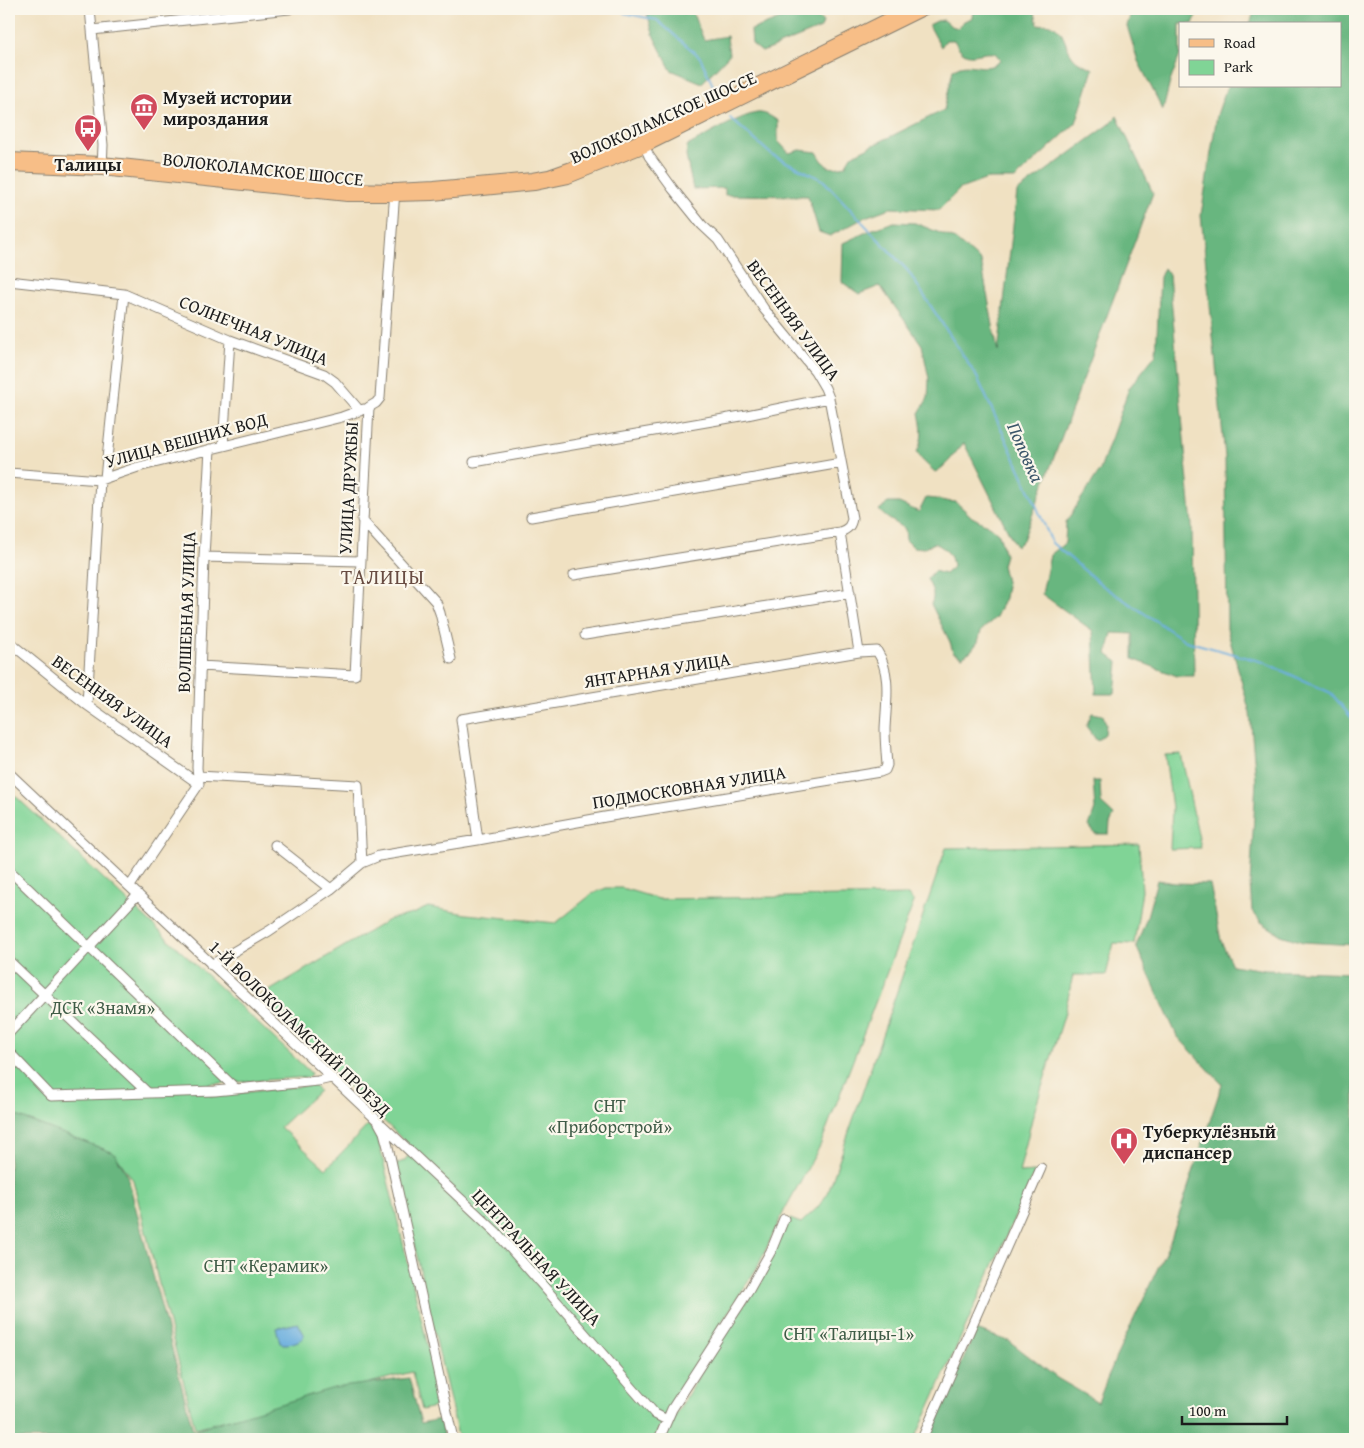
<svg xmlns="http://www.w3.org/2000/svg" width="1364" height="1448" font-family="'Gentium Book Plus',serif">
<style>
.green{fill:#80d496;stroke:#4e7859}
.forest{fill:#68b67f;stroke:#42694e}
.water{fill:#69adde;stroke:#42647d}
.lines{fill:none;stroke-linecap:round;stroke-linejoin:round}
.stream{stroke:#69adde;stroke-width:2}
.minor-casing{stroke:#867e6f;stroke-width:11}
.major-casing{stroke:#867e6f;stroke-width:12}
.minor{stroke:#fff;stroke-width:9}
.major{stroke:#f7be87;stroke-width:10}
.labels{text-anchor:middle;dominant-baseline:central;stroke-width:4.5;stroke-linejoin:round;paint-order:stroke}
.poi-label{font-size:18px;font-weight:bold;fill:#1c1c1c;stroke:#fbf7ec;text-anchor:start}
.street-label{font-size:18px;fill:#1c1c1c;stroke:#fbf7ec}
.park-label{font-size:18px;fill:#3f5c47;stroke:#fbf7ec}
.water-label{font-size:19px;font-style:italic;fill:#3b566a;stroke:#fbf7ec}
.quarter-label{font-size:20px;letter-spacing:1px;fill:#684c42;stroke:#fbf7ec}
</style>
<rect width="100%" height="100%" fill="#fbf7ec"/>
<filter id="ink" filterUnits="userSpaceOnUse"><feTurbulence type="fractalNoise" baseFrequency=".02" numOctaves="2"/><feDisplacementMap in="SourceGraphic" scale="10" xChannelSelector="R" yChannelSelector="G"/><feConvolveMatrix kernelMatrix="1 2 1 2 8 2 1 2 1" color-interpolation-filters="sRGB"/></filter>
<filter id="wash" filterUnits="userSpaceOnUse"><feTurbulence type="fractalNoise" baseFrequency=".0096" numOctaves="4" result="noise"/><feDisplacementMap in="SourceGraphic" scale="20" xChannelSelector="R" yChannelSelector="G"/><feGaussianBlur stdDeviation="1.12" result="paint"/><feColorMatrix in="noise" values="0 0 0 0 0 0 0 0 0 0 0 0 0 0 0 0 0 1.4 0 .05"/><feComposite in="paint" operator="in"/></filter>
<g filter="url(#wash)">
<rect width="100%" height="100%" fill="#f0e1c2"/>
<path class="green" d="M 1181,754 L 1201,848 L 1170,849 L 1172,808 L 1165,755 Z
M 9,790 L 311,1073 L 309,1077 L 209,1084 L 211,1096 L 313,1085 L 319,1091 L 280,1127 L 326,1169 L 368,1125 L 377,1135 L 442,1405 L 422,1410 L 412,1372 L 195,1428 L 133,1180 L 114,1153 L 9,1113 Z
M 1139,844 L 1142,891 L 1134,944 L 1114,943 L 1106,975 L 1073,975 L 1064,1016 L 1032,1119 L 1019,1173 L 1035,1172 L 915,1439 L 663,1439 L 674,1418 L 711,1355 L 755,1288 L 790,1219 L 801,1223 L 818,1207 L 828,1193 L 946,848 Z
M 606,888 L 622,888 L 659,899 L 908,895 L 914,902 L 820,1146 L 785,1209 L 758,1266 L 706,1347 L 674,1399 L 654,1439 L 463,1439 L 462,1435 L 458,1436 L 396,1164 L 404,1161 L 413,1150 L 259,997 L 390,919 L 413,914 L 428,907 L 466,914 L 556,923 L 592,894 Z"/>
<path class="forest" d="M 646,9 L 691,9 L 704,40 L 727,36 L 729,55 L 702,83 L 671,70 L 654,37 Z
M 806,9 L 811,9 L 823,22 L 821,28 L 762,52 L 752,44 L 751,30 Z
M 973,9 L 1039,9 L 1035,13 L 1038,25 C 1067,20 1061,45 1075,59 C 1079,63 1088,66 1093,69 L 1076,123 L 1015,179 L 987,179 L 960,189 L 939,210 L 890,208 L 868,216 L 830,236 L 819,232 L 808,196 L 725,195 L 725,188 L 693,189 L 686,156 L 687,146 C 705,137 738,116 757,113 C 765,112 772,117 778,121 L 778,141 L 789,153 L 800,150 L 817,152 C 826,167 827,170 845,166 L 851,156 L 944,110 L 953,70 C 968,57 985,76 1001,60 L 995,53 C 974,51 967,65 954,40 L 946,40 L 941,47 L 929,25 L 937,21 L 944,20 L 951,26 L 958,28 L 964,21 L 972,18 Z
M 1132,9 L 1199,9 L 1193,24 L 1180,24 L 1180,55 L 1170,82 L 1163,110 L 1138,61 L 1127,26 Z
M 1255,9 L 1355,9 L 1355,945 L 1303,942 L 1281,935 L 1261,922 L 1252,911 L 1250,884 L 1256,781 L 1250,713 L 1227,629 L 1225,457 L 1201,215 L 1217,115 L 1227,86 L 1340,86 L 1340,24 L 1250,24 Z
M 1117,116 L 1153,193 L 1023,540 L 1016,547 L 964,443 C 954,453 948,466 935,472 L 922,460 L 917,452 C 924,438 922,427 919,413 L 928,398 L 929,379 L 922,345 L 880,286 L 859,294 L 842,282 L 843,243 L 873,229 L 894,222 L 915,223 L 955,239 L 981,261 L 998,352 L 1017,192 L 1110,124 Z
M 1164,268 L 1169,275 L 1192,526 L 1194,676 L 1177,676 L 1133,659 L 1133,634 L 1112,633 L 1107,654 L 1118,662 L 1115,694 L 1096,694 L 1093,631 L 1042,594 L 1050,555 L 1065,543 L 1066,522 L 1100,470 L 1129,388 L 1156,354 L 1160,277 Z
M 926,498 C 937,498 945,502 956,502 L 972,517 L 991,527 L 999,534 L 1005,555 L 1002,565 L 1007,586 L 1005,598 L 996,617 L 981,631 L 978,642 L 971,651 L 962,657 L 953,652 L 950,642 L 931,604 C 936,595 931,587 927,579 L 934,571 L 945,574 L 953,567 C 952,554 946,549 935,543 L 924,548 L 913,547 L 906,540 L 905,529 C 896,522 887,520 879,510 L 888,503 L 899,503 L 919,512 Z
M 1092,713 L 1103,715 L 1106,724 L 1105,734 L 1097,741 L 1086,726 Z
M 1093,781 L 1100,781 L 1101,803 L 1114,815 L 1110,823 L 1109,834 L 1095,834 L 1089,826 L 1095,809 Z
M 1157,880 L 1175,883 L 1210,884 L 1221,941 L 1232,965 L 1265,970 L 1355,973 L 1355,1439 L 929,1439 L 976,1330 L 1009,1341 L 1057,1378 L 1098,1402 L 1116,1357 L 1170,1242 L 1222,1084 L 1177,1036 L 1136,946 L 1146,920 Z
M 9,1113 L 114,1153 L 127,1174 L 193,1430 L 334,1388 L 409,1378 L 421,1423 L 440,1419 L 444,1439 L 9,1439 Z"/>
<path class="water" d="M 298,1323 L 304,1334 L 303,1338 C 298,1342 286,1346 280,1343 L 276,1328 Z"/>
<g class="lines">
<path class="stream" d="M 624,9 L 624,13 L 657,20 L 700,57 L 715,90
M 730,118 L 772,155 L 823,180 L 908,271 L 977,377 L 1033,498 L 1052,543 L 1103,586 L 1186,641 L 1263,662 L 1331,693 L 1355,722"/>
</g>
</g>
<g filter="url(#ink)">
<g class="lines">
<g class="minor-casing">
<path id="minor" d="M 90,9 L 103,145 L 102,167
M 92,30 L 289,9
M 9,281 L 124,294 L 230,340 L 324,374 L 335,382 L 360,411
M 223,446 L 230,340
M 474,462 L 747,415 L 829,398
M 9,473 L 100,480 L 138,467 L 342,417 L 364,409
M 105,478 L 124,294
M 531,517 L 841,463
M 362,520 L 436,602 L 440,613 L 451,659
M 840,532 L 859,652
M 204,557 L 360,561
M 574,575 L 840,532 C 848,529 851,526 852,518 L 829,398 L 825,388 L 815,371 L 764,309 L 718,240 L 702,225 L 673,189 L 649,156 L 645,147
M 585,635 L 850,593
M 9,642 L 87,705 L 199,784
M 200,666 L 355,675 L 369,407 L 376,403 L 380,398 L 395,190
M 87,705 L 100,480
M 9,773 L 378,1121 L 384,1132 L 388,1147 L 453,1439
M 198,776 L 358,785 L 362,863
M 275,845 L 331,889
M 9,870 L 236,1089
M 130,886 L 199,784 L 197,768 L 204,557 L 210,449
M 9,961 L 148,1093
M 211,965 L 269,931 L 331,889 L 362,863 L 379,856 L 478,840 L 605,817 L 880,772 L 885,770 L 887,765 C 886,753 885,741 885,729 C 886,703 892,674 877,651 L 859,652 L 461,719 L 478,840
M 9,1033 L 138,894
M 9,1052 L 51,1096 L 215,1091 L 318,1081 L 331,1078
M 382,1125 L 496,1232 L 655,1414 L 667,1420
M 659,1439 L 672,1409 L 749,1290 L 771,1251 L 784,1219
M 922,1439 L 1041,1168"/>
</g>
<g class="major-casing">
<path id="major" d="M 9,158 L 102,162 L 346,188 L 395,189 L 433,187 L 532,178 L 549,175 L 583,163 L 663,130 L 907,9
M 9,166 L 102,170 L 347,196 L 395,196 L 433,195 L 534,185 L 568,178 L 645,147 L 925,9"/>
</g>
<use href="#minor" class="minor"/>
<use href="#major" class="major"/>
</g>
</g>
<defs>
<g id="museum-pin" transform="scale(1.4375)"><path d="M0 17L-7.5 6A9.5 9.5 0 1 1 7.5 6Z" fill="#d1495b" stroke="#fbf7ec"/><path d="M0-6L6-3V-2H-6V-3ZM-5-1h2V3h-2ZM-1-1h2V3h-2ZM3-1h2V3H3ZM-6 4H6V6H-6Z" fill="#fff"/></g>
<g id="bus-pin" transform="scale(1.4375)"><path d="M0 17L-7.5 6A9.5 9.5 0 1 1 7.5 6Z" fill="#d1495b" stroke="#fbf7ec"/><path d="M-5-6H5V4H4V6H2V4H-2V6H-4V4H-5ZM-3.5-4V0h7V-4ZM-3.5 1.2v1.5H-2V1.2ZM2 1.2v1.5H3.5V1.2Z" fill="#fff"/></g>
<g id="hospital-pin" transform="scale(1.4375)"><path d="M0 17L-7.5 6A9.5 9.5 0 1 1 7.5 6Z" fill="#d1495b" stroke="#fbf7ec"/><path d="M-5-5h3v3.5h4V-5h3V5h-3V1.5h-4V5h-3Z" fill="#fff"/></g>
</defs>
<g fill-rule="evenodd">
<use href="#museum-pin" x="144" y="107"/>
<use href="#bus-pin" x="88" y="128"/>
<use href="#hospital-pin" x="1124" y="1141"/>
</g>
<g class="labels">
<g class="poi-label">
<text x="163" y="97">Музей истории<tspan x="163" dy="21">мироздания</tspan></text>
<text x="88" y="164" text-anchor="middle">Талицы</text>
<text x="1143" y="1131">Туберкулёзный<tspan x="1143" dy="21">диспансер</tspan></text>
</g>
<g class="street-label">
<text transform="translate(663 117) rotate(-24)">ВОЛОКОЛАМСКОЕ ШОССЕ</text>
<text transform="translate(263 169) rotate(6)">ВОЛОКОЛАМСКОЕ ШОССЕ</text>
<text transform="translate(794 320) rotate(54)">ВЕСЕННЯЯ УЛИЦА</text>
<text transform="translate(254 330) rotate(22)">СОЛНЕЧНАЯ УЛИЦА</text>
<text transform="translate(186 440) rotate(-15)">УЛИЦА ВЕШНИХ ВОД</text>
<text transform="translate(348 488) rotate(-87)">УЛИЦА ДРУЖБЫ</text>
<text transform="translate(186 612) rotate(-88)">ВОЛШЕБНАЯ УЛИЦА</text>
<text transform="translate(657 670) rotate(-9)">ЯНТАРНАЯ УЛИЦА</text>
<text transform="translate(113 701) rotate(36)">ВЕСЕННЯЯ УЛИЦА</text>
<text transform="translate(689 787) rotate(-9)">ПОДМОСКОВНАЯ УЛИЦА</text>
<text transform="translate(300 1028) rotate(44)">1-Й ВОЛОКОЛАМСКИЙ ПРОЕЗД</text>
<text transform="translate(537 1257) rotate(47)">ЦЕНТРАЛЬНАЯ УЛИЦА</text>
</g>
<g class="park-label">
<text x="103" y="1007">ДСК «Знамя»</text>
<text x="610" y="1105">СНТ<tspan x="610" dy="21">«Приборстрой»</tspan></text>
<text x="266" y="1265">СНТ «Керамик»</text>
<text x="849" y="1333">СНТ «Талицы-1»</text>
</g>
<g class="water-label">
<text transform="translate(1026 452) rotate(66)">Поповка</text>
</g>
<g class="quarter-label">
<text x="383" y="576">ТАЛИЦЫ</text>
</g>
</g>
<rect width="1364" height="1448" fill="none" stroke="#fbf7ec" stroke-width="30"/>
<rect x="1179" y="22" width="162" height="65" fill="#fbf7ec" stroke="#a29f99"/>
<rect x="1189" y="39" width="25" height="8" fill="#f7be87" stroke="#a29f99"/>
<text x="1224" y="48" font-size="15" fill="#1c1c1c">Road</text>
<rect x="1189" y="60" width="25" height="15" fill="#80d496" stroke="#a29f99"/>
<text x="1224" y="72" font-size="15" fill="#1c1c1c">Park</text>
<path d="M1182 1416v8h105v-8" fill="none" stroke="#1c1c1c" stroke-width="2.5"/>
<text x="1189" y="1416" font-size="15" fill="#1c1c1c" stroke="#fbf7ec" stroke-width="4" paint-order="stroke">100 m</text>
</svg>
